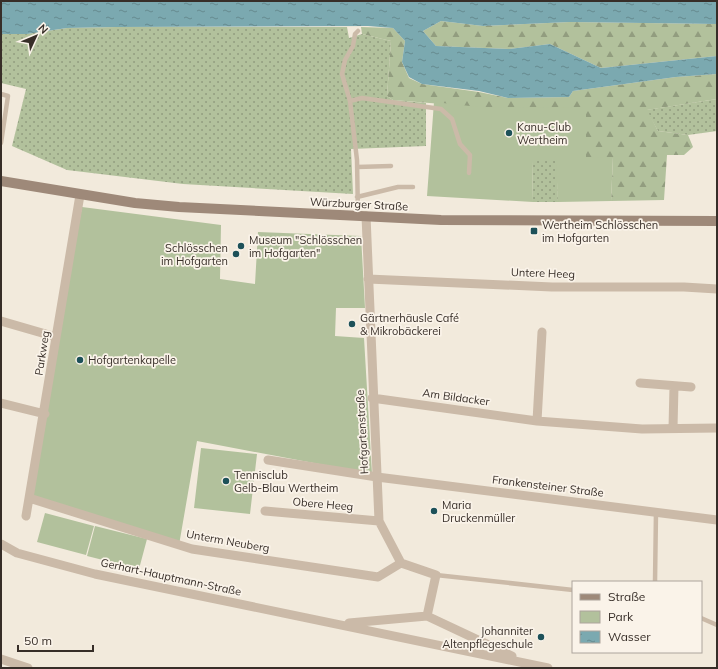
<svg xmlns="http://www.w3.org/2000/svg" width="718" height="669" font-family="Mulish,sans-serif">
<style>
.grass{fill:url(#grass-dots)}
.forest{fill:url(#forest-firs)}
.park{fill:#b2c19c}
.water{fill:url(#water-ripples)}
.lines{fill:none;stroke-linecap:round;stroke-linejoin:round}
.lane{stroke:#cbbaa8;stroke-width:4.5}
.street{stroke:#cbbaa8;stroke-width:9}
.secondary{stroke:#9e8979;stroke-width:10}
.poi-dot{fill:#1d5159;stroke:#faf3e9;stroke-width:1.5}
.labels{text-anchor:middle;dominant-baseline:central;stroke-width:3.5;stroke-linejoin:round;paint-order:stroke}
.poi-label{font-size:11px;fill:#372e28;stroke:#faf3e9;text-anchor:start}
.street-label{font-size:11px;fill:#372e28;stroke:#faf3e9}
</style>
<defs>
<pattern id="grass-dots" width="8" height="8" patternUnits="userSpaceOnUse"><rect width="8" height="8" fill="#b2c19c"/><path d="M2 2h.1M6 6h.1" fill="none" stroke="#929d7f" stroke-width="1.8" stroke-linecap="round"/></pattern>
<pattern id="forest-firs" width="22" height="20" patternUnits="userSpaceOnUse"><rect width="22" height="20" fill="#b2c19c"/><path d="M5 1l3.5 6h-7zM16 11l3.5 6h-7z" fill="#929d7f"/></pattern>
<pattern id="water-ripples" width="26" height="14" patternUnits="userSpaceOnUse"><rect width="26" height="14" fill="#7ba9b0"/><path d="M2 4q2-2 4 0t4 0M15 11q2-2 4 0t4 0" fill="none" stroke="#668a8f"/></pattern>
</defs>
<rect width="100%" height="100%" fill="#f2eadc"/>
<path class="grass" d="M 116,27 L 347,27 L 349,38 L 362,34 L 391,41 L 387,96 L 393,100 L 426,103 L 426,146 L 351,149 L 353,194 L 183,184 L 67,170 L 12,146 L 26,89 L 1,83 L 1,34 L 27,34 L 67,28 Z
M 717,99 L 717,131 L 688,135 L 658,131 L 646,110 Z
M 532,161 L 557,161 L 558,202 L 533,202 Z"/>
<path class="forest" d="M 441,21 L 483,26 L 570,22 L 717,24 L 717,56 L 601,68 L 550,44 L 509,49 L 436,46 L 423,31 Z
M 361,27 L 393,28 L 405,41 L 402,62 L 409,78 L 422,84 L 479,92 L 508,98 L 569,97 L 573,91 L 676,77 L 717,74 L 717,99 L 647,110 L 658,131 L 688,135 L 693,147 L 684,155 L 667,155 L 664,200 L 611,201 L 613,158 L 586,158 L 586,108 L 465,113 L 454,105 L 393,100 L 387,96 L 391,41 L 362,34 Z"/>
<path class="park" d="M 434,102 L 479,107 L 586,108 L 586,158 L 613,157 L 611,201 L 558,202 L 556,161 L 532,161 L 533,202 L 427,196 Z
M 82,207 L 221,225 L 220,279 L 255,284 L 258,232 L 361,236 L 365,308 L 336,308 L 335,336 L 364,338 L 372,474 L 197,441 L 179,545 L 29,498 Z
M 201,448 L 257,454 L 250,514 L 194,508 Z
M 45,513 L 94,526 L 86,555 L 37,542 Z
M 95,526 L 147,539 L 139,569 L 87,556 Z"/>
<path class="water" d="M 1,1 L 717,1 L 717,24 L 570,22 L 483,26 L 441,21 L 423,31 L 436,46 L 509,49 L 550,44 L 601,68 L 717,56 L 717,74 L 676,77 L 573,91 L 569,97 L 508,98 L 479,91 L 422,84 L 409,77 L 402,62 L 405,41 L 393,28 L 368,26 L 115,27 L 67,28 L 27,34 L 1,34 Z"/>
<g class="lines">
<path class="lane" d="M 1,94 L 8,96 L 1,143
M 350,101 L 342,74 L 345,60 L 353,46 L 355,34 L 358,31
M 357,167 L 391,166
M 357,197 L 398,187 L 413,187
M 358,216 L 357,160 L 350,101 L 362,98 L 441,109 L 452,119 L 460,144 L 470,155 L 469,173
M 436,575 L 573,590
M 655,582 L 656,512
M 701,618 L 717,625"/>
<path class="street" d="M 366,216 L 379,521 L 401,563 L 436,575 L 427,616
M 368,279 L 552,287 L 684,287 L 717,289
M 1,321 L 56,337
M 640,383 L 691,387
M 372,398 L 537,421 L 642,429 L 717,428
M 1,403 L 45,414
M 537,421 L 542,332
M 673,428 L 674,386
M 268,460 L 377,477 L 717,520
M 29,498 L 192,549 L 378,577 L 401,563
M 265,511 L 379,521
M 26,516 L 80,195
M 1,544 L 17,553 L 95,574 L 548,668
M 349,623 L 427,616 L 512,656
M 1,659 L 28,668"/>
<path class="secondary" d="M 1,181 L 135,203 L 179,207 L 441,220 L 717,221"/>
</g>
<g class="poi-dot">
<circle cx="509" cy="133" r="4"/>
<rect x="530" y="227" width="8" height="8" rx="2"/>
<circle cx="241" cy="246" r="4"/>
<circle cx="236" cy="254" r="4"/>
<circle cx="352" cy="324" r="4"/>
<circle cx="80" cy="360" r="4"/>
<circle cx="226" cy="481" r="4"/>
<circle cx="434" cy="511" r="4"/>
<circle cx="541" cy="637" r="4"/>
</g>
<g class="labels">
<g class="poi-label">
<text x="517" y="127">Kanu-Club<tspan x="517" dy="13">Wertheim</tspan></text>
<text x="542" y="225">Wertheim Schlösschen<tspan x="542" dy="13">im Hofgarten</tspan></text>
<text x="249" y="240">Museum "Schlösschen<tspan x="249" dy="13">im Hofgarten"</tspan></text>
<text x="228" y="248" text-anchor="end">Schlösschen<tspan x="228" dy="13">im Hofgarten</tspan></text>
<text x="360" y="318">Gärtnerhäusle Café<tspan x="360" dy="13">&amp; Mikrobäckerei</tspan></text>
<text x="88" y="360">Hofgartenkapelle</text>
<text x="234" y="475">Tennisclub<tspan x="234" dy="13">Gelb-Blau Wertheim</tspan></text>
<text x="442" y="505">Maria<tspan x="442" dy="13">Druckenmüller</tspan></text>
<text x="533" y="631" text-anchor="end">Johanniter<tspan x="533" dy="13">Altenpflegeschule</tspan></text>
</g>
<g class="street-label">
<text transform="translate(359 204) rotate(3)">Würzburger Straße</text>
<text transform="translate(543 273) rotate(2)">Untere Heeg</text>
<text transform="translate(42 353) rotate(-81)">Parkweg</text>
<text transform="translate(456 397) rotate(8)">Am Bildacker</text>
<text transform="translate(362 432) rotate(-93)">Hofgartenstraße</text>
<text transform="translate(548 486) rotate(7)">Frankensteiner Straße</text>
<text transform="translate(323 504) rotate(5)">Obere Heeg</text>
<text transform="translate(228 541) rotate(10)">Unterm Neuberg</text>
<text transform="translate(171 577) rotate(12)">Gerhart-Hauptmann-Straße</text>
</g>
</g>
<rect width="718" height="669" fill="none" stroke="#372e28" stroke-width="4"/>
<rect x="572" y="581" width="130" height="72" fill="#faf3e9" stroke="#aca49c"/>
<rect x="580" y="594" width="20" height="6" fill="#9e8979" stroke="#aca49c"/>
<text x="608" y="601" font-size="12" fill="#372e28">Straße</text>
<rect x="580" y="611" width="20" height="12" fill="#b2c19c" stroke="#aca49c"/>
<text x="608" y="621" font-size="12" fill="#372e28">Park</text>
<rect x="580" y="631" width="20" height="12" fill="url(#water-ripples)" stroke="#aca49c"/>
<text x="608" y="641" font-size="12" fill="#372e28">Wasser</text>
<g transform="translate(36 36) rotate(46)" stroke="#faf3e9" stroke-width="3" paint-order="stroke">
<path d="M0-3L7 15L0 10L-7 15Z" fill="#372e28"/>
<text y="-6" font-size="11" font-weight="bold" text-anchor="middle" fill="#372e28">N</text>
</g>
<path d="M18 645v6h75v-6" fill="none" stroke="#372e28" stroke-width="2"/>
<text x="24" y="645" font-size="12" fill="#372e28" stroke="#faf3e9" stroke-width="3" paint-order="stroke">50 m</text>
</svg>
